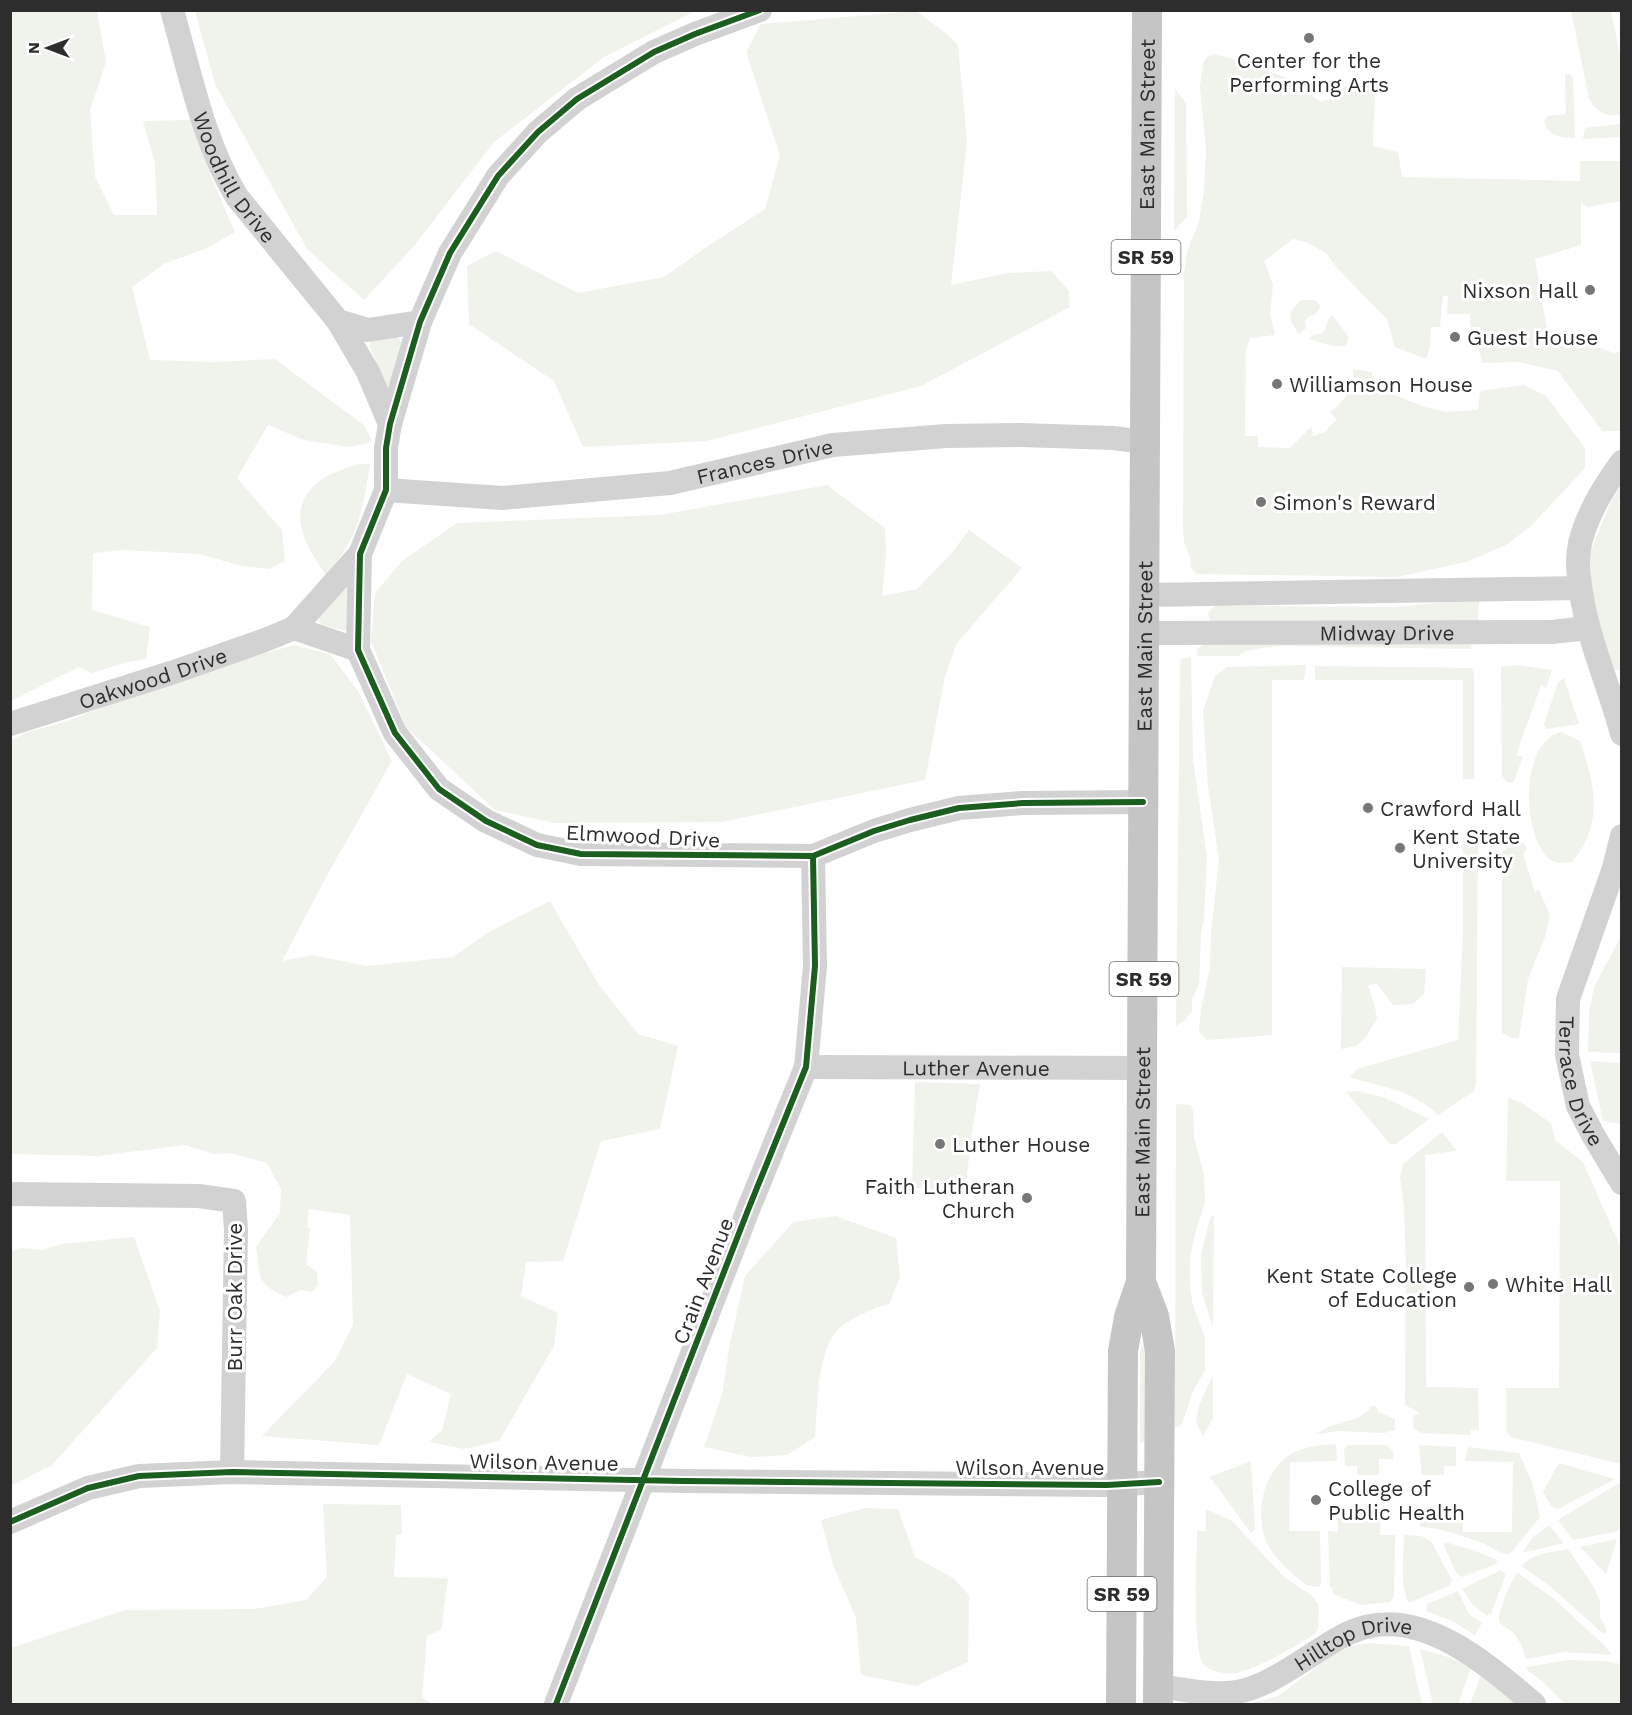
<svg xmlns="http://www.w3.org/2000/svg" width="1632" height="1715" font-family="'Work Sans',sans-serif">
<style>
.green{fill:#eff3eb}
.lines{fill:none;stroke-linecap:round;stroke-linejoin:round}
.minor{stroke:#d2d2d2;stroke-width:24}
.major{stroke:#c5c5c5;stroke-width:30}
.cycleway-casing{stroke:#fff;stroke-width:10}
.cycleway{stroke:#1b5e20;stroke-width:6}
.poi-dot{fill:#767676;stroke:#fff;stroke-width:2}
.labels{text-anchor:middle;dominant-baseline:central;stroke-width:6;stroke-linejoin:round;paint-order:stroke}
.shield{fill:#fff;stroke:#6c6c6c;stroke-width:1.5}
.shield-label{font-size:20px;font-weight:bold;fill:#2d2d2d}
.poi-label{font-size:21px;fill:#2d2d2d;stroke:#fff;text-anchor:start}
.street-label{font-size:21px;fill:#2d2d2d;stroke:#fff}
</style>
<rect width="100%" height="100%" fill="#fff"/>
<path class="green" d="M 11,11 L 97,11 L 106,62 L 90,110 L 95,177 L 114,215 L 157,215 L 155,163 L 143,121 L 191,120 L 212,179 L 235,232 L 207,248 L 164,264 L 132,287 L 150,360 L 213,362 L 275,359 L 365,426 L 372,442 L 349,447 L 304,440 L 268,425 L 237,478 L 282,530 L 285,561 L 269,569 L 242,566 L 199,554 L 124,550 L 93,553 L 92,610 L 150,627 L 146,659 L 128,662 L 92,673 L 79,667 L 11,701 Z
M 195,11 L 195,10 L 695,11 L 604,57 L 494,142 L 414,246 L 364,300 L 307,249 L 215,84 Z
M 916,11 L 947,34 L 958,45 L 967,142 L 951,285 L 1008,273 L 1051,271 L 1069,291 L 1070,307 L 921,386 L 707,441 L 583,447 L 554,381 L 469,324 L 467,266 L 496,251 L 578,293 L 664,277 L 705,248 L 765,209 L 780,155 L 746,52 L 761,24 Z
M 1571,11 L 1611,11 L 1621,60 L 1621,115 C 1607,117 1595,112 1589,98 Z
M 1214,54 L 1248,63 L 1290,79 L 1321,102 L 1335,97 L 1351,80 L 1372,81 L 1375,96 L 1373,146 L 1398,152 L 1402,177 L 1580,181 L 1580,161 L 1621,161 L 1621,201 L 1588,207 L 1581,203 L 1581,245 L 1535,259 L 1547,330 L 1614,353 L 1621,351 L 1622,429 L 1619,431 L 1602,431 L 1558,371 L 1519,362 L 1482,363 L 1479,348 L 1480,327 L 1470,327 L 1470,314 L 1447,314 L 1448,296 L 1443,296 L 1440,327 L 1431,327 L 1430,347 L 1426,359 L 1395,347 L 1387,319 L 1336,267 L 1326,253 L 1308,243 L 1293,239 L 1264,261 L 1273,284 L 1270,314 L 1275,335 L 1250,338 L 1246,350 L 1245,436 L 1258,436 L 1258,447 L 1290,448 L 1311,427 L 1313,436 L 1325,432 L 1337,419 L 1330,413 C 1344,400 1356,389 1353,369 L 1372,372 L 1373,386 L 1422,406 L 1446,412 L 1478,410 L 1480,391 L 1524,385 L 1546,396 L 1585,448 L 1585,468 L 1531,526 L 1506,545 L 1466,562 L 1397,577 L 1197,574 L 1190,567 L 1191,560 L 1184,542 L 1183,528 L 1184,274 L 1187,252 L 1199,222 L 1204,191 L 1206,149 L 1200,87 L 1203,63 L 1206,58 Z
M 1565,74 L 1570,74 L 1573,78 L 1575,138 C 1562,137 1548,137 1544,121 L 1548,116 L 1566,114 Z
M 1175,89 L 1186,103 L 1187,217 L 1174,231 Z
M 1621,124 L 1621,137 L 1583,139 L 1585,128 Z
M 1301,300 L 1315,300 L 1321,306 L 1315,315 L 1309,316 L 1305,321 L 1306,328 L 1299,334 L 1291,322 L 1290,312 Z
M 1332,315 L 1349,337 L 1345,346 L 1332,346 L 1309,339 L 1313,335 L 1323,333 C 1327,327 1326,321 1332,315 Z
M 397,335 L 402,344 L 388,388 L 384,388 L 374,356 L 369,346 L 373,338 L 390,339 Z
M 358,464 L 370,464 C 363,511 358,538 326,575 C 304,543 282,506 324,478 C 334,472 347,468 358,464 Z
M 827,485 L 885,528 L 886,554 L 882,596 L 917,589 L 951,554 L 969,530 L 1022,568 L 957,643 L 945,676 L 925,780 L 722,822 L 555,823 L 495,810 L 406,727 L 371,641 L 375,593 L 402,561 L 457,523 L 660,515 Z
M 1621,485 L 1621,499 L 1618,504 L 1622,505 L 1621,670 L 1614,670 L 1591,607 L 1590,552 L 1611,502 Z
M 347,585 L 351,588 L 347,631 L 322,625 L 319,621 L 321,612 Z
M 1460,601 L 1479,601 L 1478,621 L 1211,622 L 1208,615 L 1209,611 L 1215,606 L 1393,607 Z
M 1472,638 L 1471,649 L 1283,646 L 1262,648 L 1246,651 L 1238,656 L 1198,656 L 1197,649 L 1208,642 Z
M 294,645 L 330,654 L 358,691 L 392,761 L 325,879 L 282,961 L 312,955 L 366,966 L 453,957 L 489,932 L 550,901 L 599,985 L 638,1034 L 678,1046 L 660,1129 L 601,1141 L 563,1261 L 526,1262 L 521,1296 L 558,1313 L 554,1346 L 499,1441 L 464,1449 L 429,1442 L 442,1430 L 451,1394 L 407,1374 L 379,1445 L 262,1436 L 335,1361 L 353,1325 L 350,1215 L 309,1209 L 307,1227 L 310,1228 L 306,1264 L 317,1272 L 318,1285 L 312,1292 L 301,1290 L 286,1297 C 255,1282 261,1279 256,1247 L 280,1213 L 281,1189 L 267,1163 L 230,1153 L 214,1154 L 185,1145 L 98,1156 L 11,1154 L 11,740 L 28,732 L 62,723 L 187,675 Z
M 1191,657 L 1193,759 L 1207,857 L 1204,919 L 1201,933 L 1199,984 L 1192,1000 L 1192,1011 L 1184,1021 L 1176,1026 L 1180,670 L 1181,659 Z
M 1306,665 L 1304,680 L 1272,680 L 1272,1035 L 1207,1040 L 1199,1032 L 1201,1009 L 1210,968 L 1211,933 L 1219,860 L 1208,786 L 1203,711 L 1215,676 L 1227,667 Z
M 1518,665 L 1552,670 L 1546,688 L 1541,685 L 1516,755 L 1523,757 L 1513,783 L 1507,782 L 1502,776 L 1501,667 Z
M 1315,666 L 1472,668 L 1474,673 L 1474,779 L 1463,779 L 1463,680 L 1315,680 Z
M 1564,678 L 1579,724 L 1546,729 L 1544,724 L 1558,683 Z
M 1561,732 L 1580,741 C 1595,785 1604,824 1572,862 C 1564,863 1555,864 1549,859 C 1522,834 1519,743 1561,732 Z
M 1463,837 L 1478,839 L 1476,1083 L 1474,1091 L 1438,1115 C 1412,1089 1383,1088 1350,1077 L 1357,1069 L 1458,1040 L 1463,934 Z
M 1518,840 L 1524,843 L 1527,849 L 1523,854 L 1535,892 L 1539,890 L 1550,915 L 1545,937 L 1528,979 L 1519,1038 L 1512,1038 L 1502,1033 L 1502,852 Z
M 1621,936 L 1621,1053 L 1588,1052 L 1589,1013 L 1594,987 Z
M 1342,967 L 1426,969 L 1424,994 L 1413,1004 L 1393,1005 L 1376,983 L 1368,986 L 1375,1007 L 1377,1018 L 1366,1037 L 1356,1046 L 1341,1049 Z
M 1590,1061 L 1621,1063 L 1621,1124 L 1603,1121 Z
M 915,1082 L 980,1084 L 971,1138 L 965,1194 L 912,1187 Z
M 1357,1091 L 1383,1097 L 1429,1119 L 1396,1144 L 1391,1145 L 1346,1092 Z
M 1508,1098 L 1522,1103 L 1551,1123 L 1556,1141 L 1583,1162 L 1621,1248 L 1621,1464 L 1511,1437 L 1506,1431 L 1506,1388 L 1559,1388 L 1560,1181 L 1506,1181 Z
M 1176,1104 L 1190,1105 L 1193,1110 L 1194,1137 L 1204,1175 L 1205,1202 L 1196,1230 L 1190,1257 L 1190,1287 L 1193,1306 L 1205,1338 L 1205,1370 L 1193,1391 L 1182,1424 L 1175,1428 Z
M 1442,1132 L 1457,1151 L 1425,1155 L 1426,1387 L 1478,1388 L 1479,1430 L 1471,1430 L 1471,1435 L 1422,1433 L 1413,1428 L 1414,1415 L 1420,1413 L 1405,1405 L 1406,1262 L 1404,1208 L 1400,1177 L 1403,1164 Z
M 1214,1215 L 1213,1328 L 1202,1292 L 1201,1254 L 1210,1218 Z
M 836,1216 L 896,1238 L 900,1278 L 889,1304 C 874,1308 845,1320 836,1332 C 816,1358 818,1405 815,1437 L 787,1455 L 751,1457 L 704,1447 L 722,1395 L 729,1348 L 745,1276 L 793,1222 Z
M 134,1237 L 160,1311 L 157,1348 L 52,1465 L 11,1486 L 11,1251 L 21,1248 L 42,1250 L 62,1244 Z
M 1143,1345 L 1148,1348 L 1147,1444 L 1143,1442 L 1140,1444 L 1140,1349 Z
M 1213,1374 L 1213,1418 L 1203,1436 L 1196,1422 L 1199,1406 Z
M 1372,1406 L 1377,1407 L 1377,1411 L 1395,1419 L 1395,1430 L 1384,1433 L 1339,1431 L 1316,1434 C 1322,1431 1328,1426 1334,1425 C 1352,1419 1359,1421 1372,1406 Z
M 1336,1444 L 1337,1461 L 1290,1462 L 1289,1531 L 1320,1531 L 1321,1583 L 1320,1586 C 1310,1589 1303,1583 1296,1577 C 1286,1568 1274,1557 1268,1545 C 1253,1516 1263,1467 1295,1452 C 1308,1446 1322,1445 1336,1444 Z
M 1348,1445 L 1387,1445 L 1393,1451 L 1393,1459 L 1379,1459 L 1379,1475 L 1357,1475 L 1357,1466 L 1345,1466 L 1344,1449 Z
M 1419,1445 L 1456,1447 L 1456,1466 L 1444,1466 L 1444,1475 L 1422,1475 Z
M 1468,1447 L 1519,1453 L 1532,1482 L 1540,1517 L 1510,1554 C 1500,1555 1490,1546 1480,1542 C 1461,1536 1439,1527 1420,1527 L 1420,1519 L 1463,1519 L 1463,1532 L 1512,1532 L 1513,1462 L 1465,1461 Z
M 1251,1461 L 1255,1530 L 1251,1533 L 1210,1477 Z
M 1559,1463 L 1615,1479 L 1558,1509 L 1551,1506 L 1543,1492 Z
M 1619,1483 L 1621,1484 L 1622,1512 L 1619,1531 L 1573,1540 L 1558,1520 Z
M 323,1504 L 401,1505 L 402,1534 L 396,1535 L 394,1577 L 448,1578 L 441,1630 L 427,1636 L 422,1697 L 432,1704 L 11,1704 L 11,1648 L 125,1610 L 254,1609 L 306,1600 L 327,1577 Z
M 865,1508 L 898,1509 L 915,1557 L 953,1578 L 969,1595 L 968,1662 L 916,1686 L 861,1675 L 856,1618 L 833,1565 L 821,1520 Z
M 1206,1509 L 1232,1521 L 1284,1577 L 1311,1595 L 1319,1605 L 1318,1629 L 1315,1634 C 1293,1648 1262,1666 1237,1673 C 1229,1675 1209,1672 1203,1664 C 1192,1648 1197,1556 1197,1531 L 1206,1531 Z
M 1338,1518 L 1380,1519 L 1380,1535 L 1395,1535 L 1394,1596 L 1390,1602 L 1361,1605 L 1335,1595 L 1330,1586 L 1328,1531 L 1338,1532 Z
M 1549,1525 L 1564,1543 L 1522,1553 L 1533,1537 Z
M 1404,1535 L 1421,1536 L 1431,1541 L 1452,1580 L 1450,1585 L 1409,1603 C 1399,1583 1404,1556 1404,1535 Z
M 1617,1539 L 1606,1574 L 1580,1547 Z
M 1445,1542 L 1476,1551 L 1497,1560 L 1496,1564 L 1462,1577 L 1456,1573 L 1444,1545 Z
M 1568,1549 L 1592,1584 L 1600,1601 L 1600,1617 L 1607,1630 L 1606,1634 L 1601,1632 L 1551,1587 L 1522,1566 C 1530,1553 1555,1552 1568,1549 Z
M 1501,1570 L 1506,1574 L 1491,1614 L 1487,1616 L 1473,1605 L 1462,1589 Z
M 1518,1573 L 1554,1599 L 1607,1648 L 1611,1655 L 1565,1652 L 1526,1659 C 1523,1648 1519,1638 1510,1630 C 1506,1627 1501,1626 1499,1621 C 1497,1614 1512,1577 1518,1573 Z
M 1458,1591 L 1469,1614 L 1482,1623 L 1475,1635 L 1452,1621 L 1426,1611 L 1427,1604 Z
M 1369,1643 L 1409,1646 L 1422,1704 L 1249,1704 L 1278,1696 L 1336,1653 L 1350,1646 Z
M 1420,1649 L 1448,1657 L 1471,1668 L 1458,1704 L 1433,1704 Z
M 1569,1660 L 1604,1661 L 1621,1664 L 1621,1704 L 1565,1704 L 1543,1682 L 1526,1669 L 1527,1667 Z
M 1481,1675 L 1518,1704 L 1470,1704 Z"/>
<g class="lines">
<g class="minor">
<path id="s1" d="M 172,10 C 190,73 203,141 237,197 L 338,321 L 368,330 L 420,322"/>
<path d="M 760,10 L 695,34 L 654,52 L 577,99 L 538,132 L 498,176 L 450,253 L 420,322 L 390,424 L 386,448 L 386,490 L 360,554 L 358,650 L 395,733 L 439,789 L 486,821 L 537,845 L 581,854 L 813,856 L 874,831 L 910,820 L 959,808 L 1023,803 L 1143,802"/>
<path d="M 338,321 L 368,372 L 390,424"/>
<path d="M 1622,462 C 1604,486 1587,515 1580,543 C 1576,562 1579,579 1582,598 C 1590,645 1610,688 1622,734"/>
<path id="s2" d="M 386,490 L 502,498 L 670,483 L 833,445 L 946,436 L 1021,435 L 1113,438 L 1145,442"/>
<path d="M 1144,595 L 1580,588"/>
<path d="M 294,628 L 358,650"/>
<path id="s3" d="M 1144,633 L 1551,632 L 1588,628"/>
<path id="s4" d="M 10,724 L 174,672 L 265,640 L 294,628 L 360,554"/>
<path id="s5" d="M 1622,836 L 1614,868 L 1568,999 L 1567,1055 L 1578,1106 L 1593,1135 L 1622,1183"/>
<path id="s6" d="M 806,1067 L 1143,1068"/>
<path d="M 10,1194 L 199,1196 L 234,1201 L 236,1230 L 232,1472"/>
<path d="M 10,1522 L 88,1488 L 139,1476 L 232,1472 L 683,1481 L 1107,1485 L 1159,1482"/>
<path id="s7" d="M 1158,1686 C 1183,1689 1210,1696 1236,1692 C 1264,1688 1297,1664 1321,1649 C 1335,1640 1349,1631 1366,1627 C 1428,1611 1491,1668 1534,1704"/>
<path d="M 556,1704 L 748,1210 L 806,1067 L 815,966 L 813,856"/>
</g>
<g class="major">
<path d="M 1141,1282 L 1154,1316 L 1160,1351 L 1158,1704"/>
<path id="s8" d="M 1121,1704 L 1123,1351 L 1129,1317 L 1141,1282 L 1147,10"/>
</g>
<g class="cycleway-casing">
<path id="cycleway" d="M 760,10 L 695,34 L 654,52 L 577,99 L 538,132 L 498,176 L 450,253 L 420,322 L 390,424 L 386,448 L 386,490 L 360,554 L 358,650 L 395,733 L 439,789 L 486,821 L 537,845 L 581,854 L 813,856 L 874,831 L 910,820 L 959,808 L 1023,803 L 1143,802
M 10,1522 L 88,1488 L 139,1476 L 232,1472 L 683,1481 L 1107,1485 L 1159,1482
M 556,1704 L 748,1210 L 806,1067 L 815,966 L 813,856"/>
</g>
<use href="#cycleway" class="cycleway"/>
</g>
<g class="poi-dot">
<circle cx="1309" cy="38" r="6"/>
<circle cx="1590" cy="290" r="6"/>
<circle cx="1455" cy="337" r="6"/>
<circle cx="1277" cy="384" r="6"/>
<circle cx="1261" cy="502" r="6"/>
<circle cx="1368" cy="808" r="6"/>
<circle cx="1400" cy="848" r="6"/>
<circle cx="940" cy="1144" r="6"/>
<circle cx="1027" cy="1198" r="6"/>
<circle cx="1493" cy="1284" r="6"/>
<circle cx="1469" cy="1287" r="6"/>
<circle cx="1316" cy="1500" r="6"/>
</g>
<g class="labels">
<g class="shield">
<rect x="1111.5" y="240" width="69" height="34" rx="4.5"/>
<rect x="1109.5" y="962" width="69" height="34" rx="4.5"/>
<rect x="1087.5" y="1577" width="69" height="34" rx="4.5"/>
</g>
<g class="shield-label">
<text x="1146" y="257">SR 59</text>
<text x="1144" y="979">SR 59</text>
<text x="1122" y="1594">SR 59</text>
</g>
<g class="poi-label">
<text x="1309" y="60" text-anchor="middle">Center for the<tspan x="1309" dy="24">Performing Arts</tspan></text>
<text x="1578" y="290" text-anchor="end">Nixson Hall</text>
<text x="1467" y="337">Guest House</text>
<text x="1289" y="384">Williamson House</text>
<text x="1273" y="502">Simon's Reward</text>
<text x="1380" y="808">Crawford Hall</text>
<text x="1412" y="836">Kent State<tspan x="1412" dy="24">University</tspan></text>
<text x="952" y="1144">Luther House</text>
<text x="1015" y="1186" text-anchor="end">Faith Lutheran<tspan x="1015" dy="24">Church</tspan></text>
<text x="1457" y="1275" text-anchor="end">Kent State College<tspan x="1457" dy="24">of Education</tspan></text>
<text x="1505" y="1284">White Hall</text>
<text x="1328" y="1488">College of<tspan x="1328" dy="24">Public Health</tspan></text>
</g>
<g class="street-label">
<text stroke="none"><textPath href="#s8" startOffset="1582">East Main Street</textPath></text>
<text stroke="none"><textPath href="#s1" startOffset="180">Woodhill Drive</textPath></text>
<text stroke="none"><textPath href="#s2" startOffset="382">Frances Drive</textPath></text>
<text stroke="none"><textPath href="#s3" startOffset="243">Midway Drive</textPath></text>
<text stroke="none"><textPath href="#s8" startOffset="1060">East Main Street</textPath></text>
<text stroke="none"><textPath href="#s4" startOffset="150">Oakwood Drive</textPath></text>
<text transform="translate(643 836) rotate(3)">Elmwood Drive</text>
<text stroke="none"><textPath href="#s6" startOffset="170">Luther Avenue</textPath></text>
<text stroke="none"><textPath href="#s5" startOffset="256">Terrace Drive</textPath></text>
<text stroke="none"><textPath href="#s8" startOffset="574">East Main Street</textPath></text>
<text transform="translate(703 1281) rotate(-69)">Crain Avenue</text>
<text transform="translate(234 1297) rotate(-90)">Burr Oak Drive</text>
<text transform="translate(544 1462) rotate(1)">Wilson Avenue</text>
<text x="1030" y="1467">Wilson Avenue</text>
<text stroke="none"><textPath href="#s7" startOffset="208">Hilltop Drive</textPath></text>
</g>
</g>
<rect width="1632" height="1715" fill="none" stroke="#2d2d2d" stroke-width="24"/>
<g transform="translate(48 48) rotate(270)" stroke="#ffffff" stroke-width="4.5" paint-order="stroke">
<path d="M0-4.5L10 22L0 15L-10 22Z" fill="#2d2d2d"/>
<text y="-9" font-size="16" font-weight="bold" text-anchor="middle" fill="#2d2d2d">N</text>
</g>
</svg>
